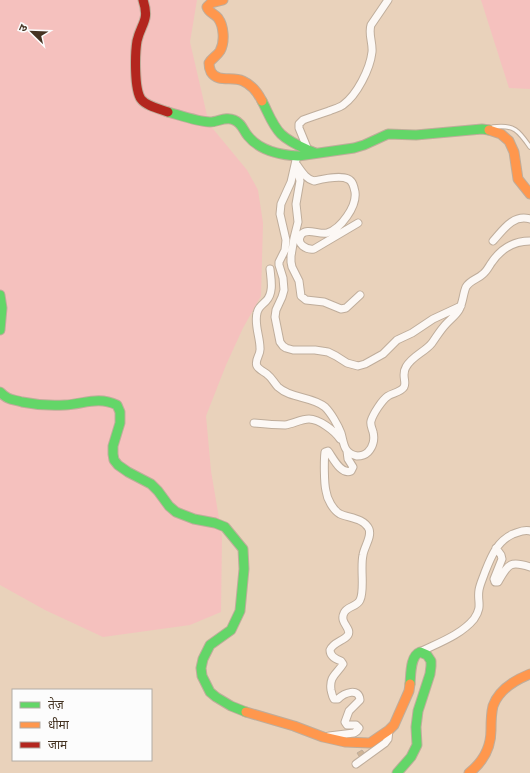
<svg xmlns="http://www.w3.org/2000/svg" width="530" height="773" font-family="Merriweather,'Noto Sans Devanagari',serif">
<style>
.green{fill:#f5c1be}
.building{fill:#cfb496;stroke:#bfad9b}
.lines{fill:none;stroke-linecap:round;stroke-linejoin:round}
.lane-casing{stroke:#bfad9b;stroke-width:5.5}
.street-casing{stroke:#bfad9b;stroke-width:9}
.fast-casing{stroke:#bfad9b;stroke-width:11}
.slow-casing{stroke:#bfad9b;stroke-width:11}
.jam-casing{stroke:#bfad9b;stroke-width:11}
.lane{stroke:#fcf8f5;stroke-width:3.5}
.street{stroke:#fcf8f5;stroke-width:7}
.fast{stroke:#63d668;stroke-width:9}
.slow{stroke:#ff974d;stroke-width:9}
.jam{stroke:#b3261e;stroke-width:9}
</style>
<rect width="100%" height="100%" fill="#e9d2bb"/>
<path class="green" d="M 0,0 L 197,0 L 190,42 L 209,124 L 247,170 L 258,190 L 263,223 L 261,296 L 243,328 L 226,365 L 206,416 L 211,471 L 222,536 L 221,612 L 190,625 L 103,637 L 45,610 L 0,585 Z
M 481,0 L 530,0 L 530,89 L 509,88 Z"/>
<path class="building" d="M 362,750 L 366,755 L 361,759 L 357,753 Z"/>
<g class="lines">
<g class="lane-casing">
<path id="lane" d="M 493,127 C 514,124 519,131 530,147"/>
</g>
<g class="street-casing">
<path id="street" d="M 308,150 L 299,128 L 299,124 L 303,120 C 311,117 320,114 329,111 C 333,109 339,108 343,105 C 357,95 370,69 372,52 C 373,43 368,34 371,25 L 388,0
M 296,160 L 291,182 L 281,204 L 280,214 L 286,240 L 285,250 L 279,262 L 279,265 L 283,278 L 284,290 L 282,297 L 276,310 L 275,317 L 280,342 L 283,346 L 286,348 L 293,350 L 315,350 L 328,352 L 336,356 L 347,363 L 358,366 L 365,364 L 383,354 L 397,340 L 412,333 L 433,319 L 461,306
M 297,165 C 302,172 306,179 314,181 C 323,179 340,175 348,179 C 353,181 354,187 355,192 C 357,206 341,229 327,233 C 319,235 306,227 301,235 C 295,244 307,250 314,249 L 358,223
M 297,168 L 300,181 L 296,204 L 298,222 L 294,238 L 291,256 L 291,262 L 292,267 L 299,281 L 301,296 L 306,300 L 324,302 L 341,309 L 346,308 L 360,295
M 493,241 C 503,230 513,214 530,219
M 270,269 C 271,279 274,293 266,301 C 262,305 258,307 257,313 C 254,324 260,337 260,348 C 261,355 254,360 257,366 C 259,370 265,372 268,375 C 272,378 274,383 278,387 C 291,399 312,396 325,407 C 331,413 338,425 341,433 C 344,443 343,453 357,456 C 361,456 365,455 368,452 C 373,447 375,439 373,432 C 372,428 370,425 371,421 C 373,414 382,400 388,396 C 393,393 401,392 404,387 C 407,382 401,375 406,367 C 412,356 425,352 432,343 C 437,336 441,329 447,323 C 451,319 456,315 459,310 C 463,303 463,294 466,287 C 470,280 478,279 483,274 C 487,271 489,266 492,262 C 501,249 514,241 530,241
M 254,423 C 264,424 275,425 285,425 C 293,424 301,419 309,419 C 319,419 335,431 340,439
M 496,548 L 501,555 L 502,559 L 494,579 L 495,582 L 498,582 C 508,565 509,560 530,567
M 420,652 C 438,643 461,635 474,619 C 483,606 477,602 479,590 C 480,584 483,578 485,572 C 491,557 497,541 513,534 C 519,532 524,529 530,531
M 329,736 L 354,733 L 357,731 L 359,728 L 356,725 L 347,725 L 345,722 L 349,711 L 360,700 C 359,687 344,693 338,699 L 334,699 C 332,696 332,694 331,690 C 329,676 337,674 343,664 L 341,661 C 335,659 330,656 330,650 C 333,642 344,641 348,635 C 352,628 339,623 344,613 C 347,606 357,607 360,600 C 365,590 360,568 363,555 C 364,547 372,537 369,529 C 364,518 349,518 340,514 C 333,510 327,499 326,491 C 324,483 324,460 325,452 L 328,451 C 333,458 341,475 351,471 L 353,467 L 348,459 L 347,451
M 356,764 L 385,743 L 388,739 L 389,730"/>
</g>
<g class="fast-casing">
<path id="fast" d="M 262,101 C 268,112 272,125 281,134 C 290,143 304,148 315,153
M 168,112 C 179,115 199,122 210,122 C 218,122 226,116 234,120 C 242,123 243,130 248,136 C 260,151 280,155 298,156 L 354,148 L 364,145 L 388,134 L 416,135 L 482,129 L 489,130
M 0,295 L 2,308 L 0,330
M 0,392 C 8,400 11,399 22,402 C 37,405 50,406 65,405 C 84,404 98,396 117,405 L 120,412 L 120,423 L 113,446 L 113,454 L 114,460 L 118,465 L 128,472 L 151,484 L 158,491 L 169,506 L 176,512 L 194,519 L 215,523 L 225,527 L 243,549 L 244,569 L 240,611 L 231,630 L 210,645 L 203,659 L 201,668 L 202,676 L 210,692 L 216,697 L 231,706 L 246,712
M 397,773 L 411,757 L 417,745 L 416,727 L 418,711 L 430,674 L 431,666 L 431,661 L 427,655 L 420,652 C 410,656 411,674 410,684"/>
</g>
<g class="slow-casing">
<path id="slow" d="M 223,0 L 211,3 L 207,7 C 209,13 214,13 218,18 C 224,26 225,42 220,51 C 217,56 212,58 209,63 C 209,66 209,68 211,72 C 218,83 232,76 243,81 C 252,85 258,93 262,101
M 489,130 L 501,134 L 509,141 L 514,152 L 518,179 L 530,194
M 246,712 L 294,726 L 323,737 L 345,742 L 370,743 L 389,730 L 394,725 L 409,691 L 410,684
M 469,773 C 483,762 491,749 491,730 C 491,722 491,714 493,706 C 499,689 515,680 530,674"/>
</g>
<g class="jam-casing">
<path id="jam" d="M 143,0 C 150,21 141,23 137,41 C 135,53 134,89 141,99 C 146,106 160,109 168,112"/>
</g>
<use href="#lane" class="lane"/>
<use href="#street" class="street"/>
<use href="#fast" class="fast"/>
<use href="#slow" class="slow"/>
<use href="#jam" class="jam"/>
</g>
<rect x="12" y="689" width="140" height="72" fill="#fcfcfc" stroke="#b2aca5"/>
<rect x="20" y="702" width="20" height="6" fill="#63d668" stroke="#b2aca5"/>
<text x="48" y="709" font-size="12" fill="#443322">तेज़</text>
<rect x="20" y="722" width="20" height="6" fill="#ff974d" stroke="#b2aca5"/>
<text x="48" y="729" font-size="12" fill="#443322">धीमा</text>
<rect x="20" y="742" width="20" height="6" fill="#b3261e" stroke="#b2aca5"/>
<text x="48" y="749" font-size="12" fill="#443322">जाम</text>
<g transform="translate(32 32) rotate(293)" stroke="#fcfcfc" stroke-width="3" paint-order="stroke">
<path d="M0-3L7 15L0 10L-7 15Z" fill="#443322"/>
<text y="-6" font-size="11" font-weight="bold" text-anchor="middle" fill="#443322">उ</text>
</g>
</svg>
